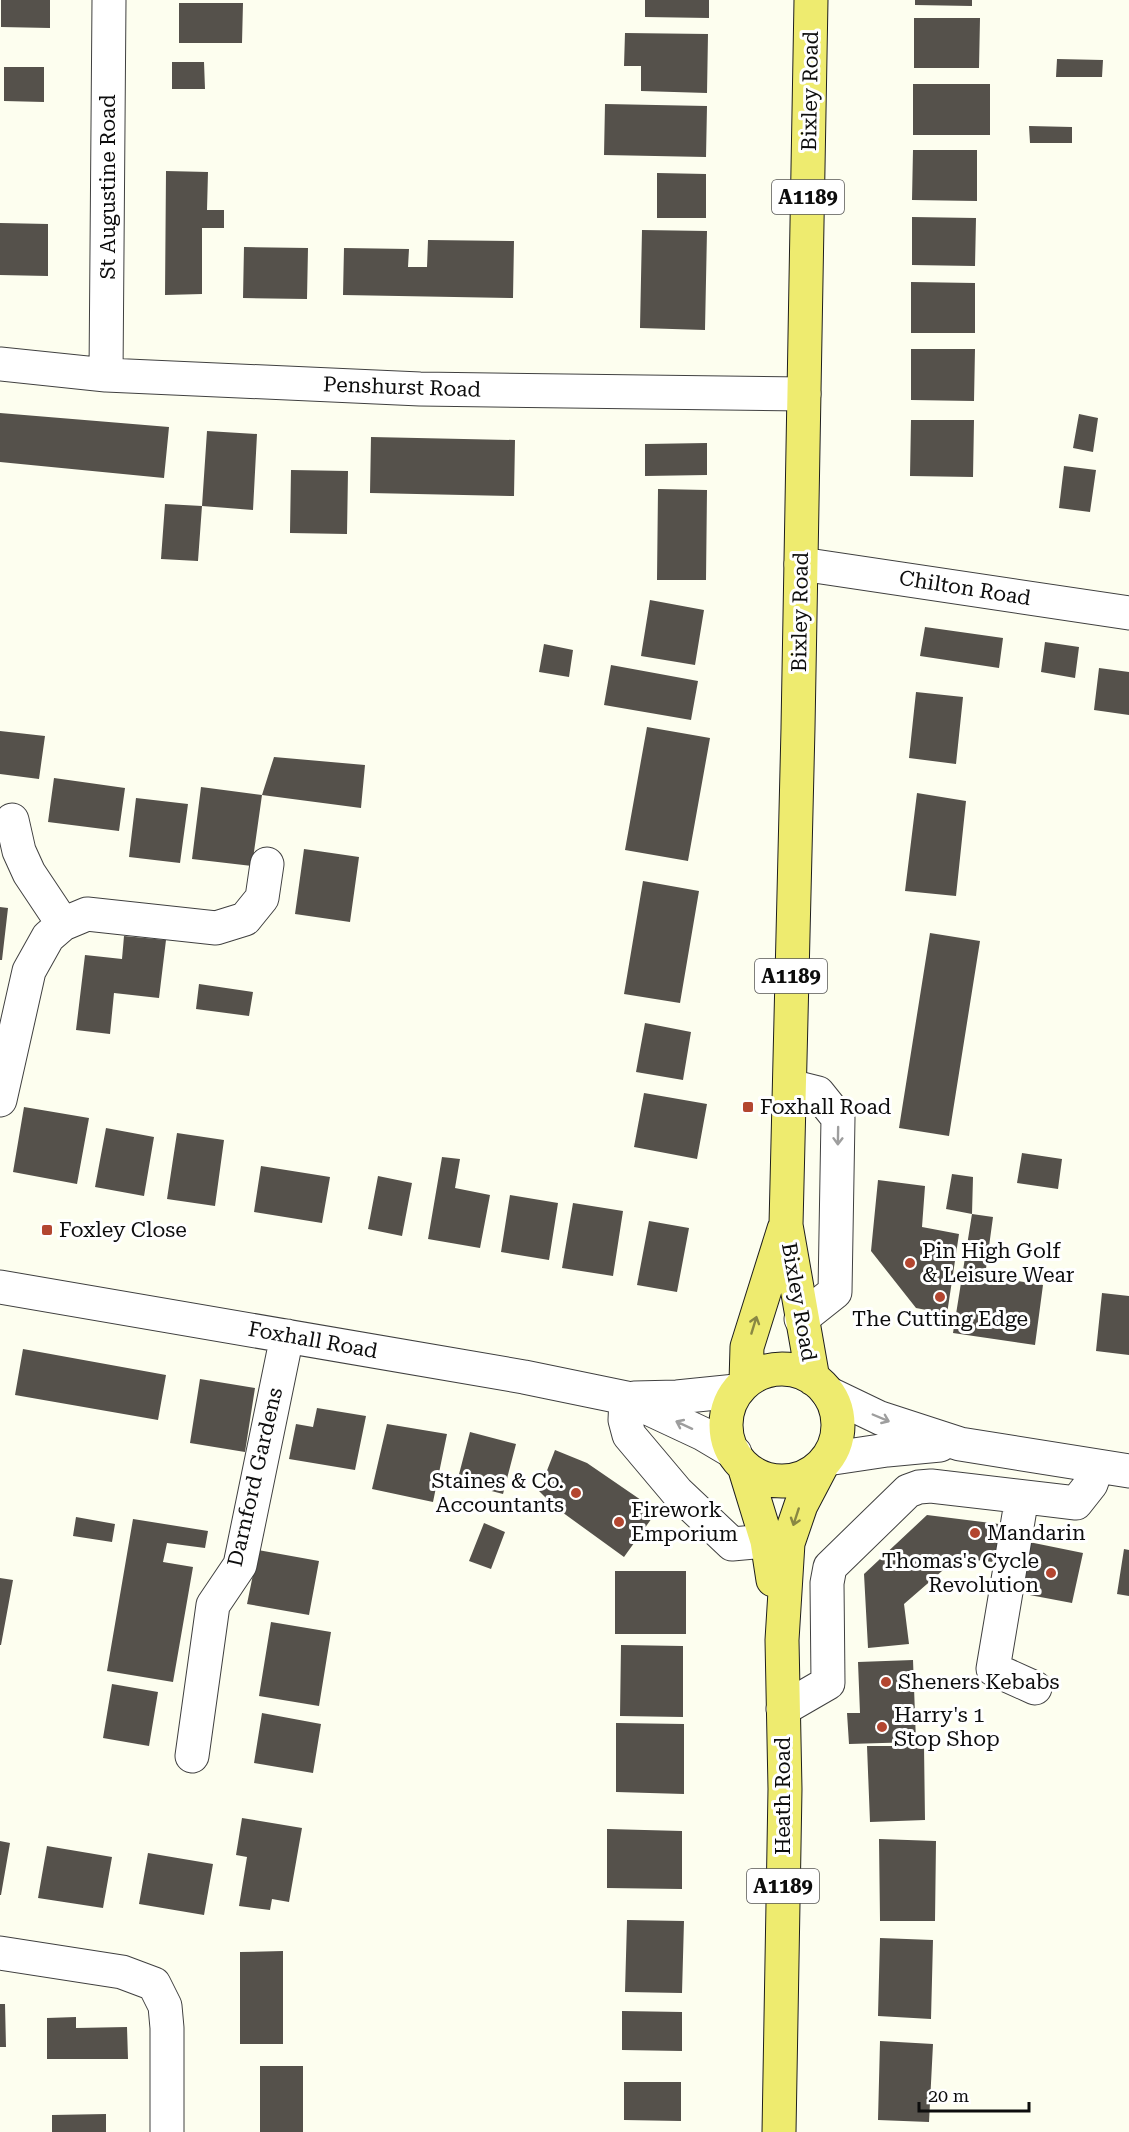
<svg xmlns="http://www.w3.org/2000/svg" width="1129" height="2132" font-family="'Roboto Serif',serif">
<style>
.building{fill:#55514b}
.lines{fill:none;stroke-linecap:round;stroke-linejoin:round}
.minor-casing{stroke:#404040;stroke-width:35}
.major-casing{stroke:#1e1e1e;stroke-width:35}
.minor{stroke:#fff;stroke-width:33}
.major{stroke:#eeeb6f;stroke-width:33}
.oneway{stroke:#9e9e9e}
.oneway2{stroke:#898743}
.poi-dot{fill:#b34630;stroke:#fff;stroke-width:2}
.labels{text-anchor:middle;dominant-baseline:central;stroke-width:6;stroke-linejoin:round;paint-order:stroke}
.shield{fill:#fff;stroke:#565656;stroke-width:1.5}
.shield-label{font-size:20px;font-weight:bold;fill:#0d0d0d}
.street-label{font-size:21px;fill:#0d0d0d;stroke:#fff}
.poi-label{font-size:21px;fill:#0d0d0d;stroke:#fff;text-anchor:start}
</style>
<rect width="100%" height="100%" fill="#fdfeef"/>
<path class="building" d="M 1,0 L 50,0 L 50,28 L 1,27 Z
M 645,0 L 709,0 L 709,18 L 645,17 Z
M 915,0 L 972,0 L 972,6 L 915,5 Z
M 179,3 L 243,3 L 242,43 L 179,43 Z
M 914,18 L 980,18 L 979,68 L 914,68 Z
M 625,33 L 708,34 L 707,93 L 641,91 L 641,66 L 624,66 Z
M 1057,59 L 1103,60 L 1102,77 L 1056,77 Z
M 172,62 L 204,62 L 205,89 L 172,89 Z
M 4,67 L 44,67 L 44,102 L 4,101 Z
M 913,84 L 990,84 L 990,135 L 913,135 Z
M 605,104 L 707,106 L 706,157 L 604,155 Z
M 1029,126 L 1072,127 L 1072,143 L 1030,143 Z
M 913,150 L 977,150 L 977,201 L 912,200 Z
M 166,171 L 208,172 L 207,210 L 224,210 L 224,228 L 202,228 L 202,294 L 165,295 Z
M 657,173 L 706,174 L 706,218 L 657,218 Z
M 912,217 L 976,218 L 975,266 L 912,265 Z
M 0,223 L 48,224 L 48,276 L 0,275 Z
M 642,230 L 707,231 L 705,330 L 640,328 Z
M 428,240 L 514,241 L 513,298 L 343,295 L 344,248 L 409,249 L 408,267 L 427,267 Z
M 244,247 L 308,248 L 307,299 L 243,298 Z
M 911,282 L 975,283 L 975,333 L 911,333 Z
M 911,349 L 975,349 L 974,401 L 911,400 Z
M 0,413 L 169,427 L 164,478 L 0,462 Z
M 1079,414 L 1098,418 L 1093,452 L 1073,448 Z
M 911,420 L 974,420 L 973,477 L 910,476 Z
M 207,431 L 257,434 L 253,510 L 202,506 Z
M 371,437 L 515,440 L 514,496 L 370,493 Z
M 707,443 L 707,475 L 645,476 L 645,444 Z
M 1064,466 L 1096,470 L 1090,512 L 1059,508 Z
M 291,470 L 348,471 L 347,534 L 290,533 Z
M 658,489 L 707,490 L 706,580 L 657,580 Z
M 165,504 L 202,506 L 198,561 L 161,559 Z
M 650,600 L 704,610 L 695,665 L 641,656 Z
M 925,627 L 1003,638 L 999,668 L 920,656 Z
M 1045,642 L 1079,647 L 1075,678 L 1041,672 Z
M 544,644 L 573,650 L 569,677 L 539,672 Z
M 611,665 L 698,681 L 691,720 L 604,705 Z
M 1099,668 L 1129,672 L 1129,715 L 1094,710 Z
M 916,692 L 963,697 L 956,764 L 909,758 Z
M 647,727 L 710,738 L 688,861 L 625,850 Z
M 0,731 L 45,736 L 39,779 L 0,774 Z
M 274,757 L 365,765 L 361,808 L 262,795 Z
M 54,778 L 125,788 L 119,831 L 48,822 Z
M 201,787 L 262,795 L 252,866 L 192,859 Z
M 917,793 L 966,801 L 956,896 L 905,891 Z
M 136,798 L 188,804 L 180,863 L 129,857 Z
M 304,849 L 359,857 L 350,922 L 295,914 Z
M 643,881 L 699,891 L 680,1003 L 624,994 Z
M 0,907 L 8,908 L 2,960 L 0,960 Z
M 930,933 L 980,941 L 949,1136 L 899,1128 Z
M 124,936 L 166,940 L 159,998 L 114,993 L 110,1034 L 76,1030 L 85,955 L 122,959 Z
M 199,984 L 253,992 L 249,1016 L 196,1009 Z
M 645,1023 L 691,1032 L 683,1080 L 636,1072 Z
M 644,1093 L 707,1104 L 697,1159 L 634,1147 Z
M 24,1107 L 89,1118 L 77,1184 L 13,1172 Z
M 106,1128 L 154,1137 L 144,1196 L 95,1187 Z
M 177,1133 L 224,1140 L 215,1206 L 167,1199 Z
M 1022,1153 L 1062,1159 L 1058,1189 L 1017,1183 Z
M 442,1157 L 460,1159 L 455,1188 L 490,1195 L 480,1248 L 428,1239 Z
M 261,1166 L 330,1177 L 322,1223 L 254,1212 Z
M 952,1174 L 973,1177 L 972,1214 L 946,1209 Z
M 378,1176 L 412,1183 L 402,1236 L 368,1229 Z
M 878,1180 L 925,1186 L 922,1227 L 959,1234 L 947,1314 L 916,1308 L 871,1251 Z
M 510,1195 L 558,1203 L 549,1260 L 501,1252 Z
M 573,1203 L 623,1211 L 613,1276 L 562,1268 Z
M 972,1214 L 993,1217 L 985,1276 L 1043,1285 L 1035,1345 L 953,1333 Z
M 649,1221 L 689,1228 L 677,1292 L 637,1285 Z
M 1102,1293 L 1129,1296 L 1129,1355 L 1096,1351 Z
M 23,1349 L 166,1375 L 158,1420 L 15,1395 Z
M 200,1379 L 255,1388 L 245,1452 L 190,1443 Z
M 317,1408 L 366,1416 L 355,1470 L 289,1459 L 296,1424 L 313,1427 Z
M 387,1424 L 447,1434 L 433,1502 L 372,1489 Z
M 470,1432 L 516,1444 L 503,1494 L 457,1482 Z
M 555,1450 L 587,1463 L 657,1511 L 624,1557 L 555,1507 L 539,1491 Z
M 927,1515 L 1007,1525 L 1002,1563 L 957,1558 L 904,1604 L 909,1644 L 868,1648 L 864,1574 Z
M 76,1517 L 115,1524 L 112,1542 L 73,1536 Z
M 133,1519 L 208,1531 L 205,1548 L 167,1543 L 163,1562 L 193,1567 L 173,1682 L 107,1671 Z
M 484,1523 L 505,1532 L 491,1569 L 469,1561 Z
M 1029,1542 L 1083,1553 L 1072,1603 L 1019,1593 Z
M 1124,1549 L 1129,1550 L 1129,1596 L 1117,1594 Z
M 258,1550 L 319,1561 L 309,1615 L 247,1604 Z
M 615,1571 L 686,1571 L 686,1634 L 615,1634 Z
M 0,1578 L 13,1580 L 1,1645 L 0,1645 Z
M 271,1622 L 331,1632 L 319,1706 L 259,1696 Z
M 621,1645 L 683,1646 L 683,1717 L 620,1716 Z
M 913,1660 L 916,1742 L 849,1744 L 847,1713 L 860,1713 L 858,1662 Z
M 112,1684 L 158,1692 L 149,1746 L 103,1738 Z
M 262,1713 L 321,1724 L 313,1773 L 254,1763 Z
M 616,1723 L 684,1724 L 684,1794 L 616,1792 Z
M 867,1746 L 924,1746 L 925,1820 L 870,1822 Z
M 242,1818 L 302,1828 L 289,1902 L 272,1899 L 270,1910 L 239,1906 L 247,1857 L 236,1855 Z
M 607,1829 L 682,1831 L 682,1889 L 607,1888 Z
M 879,1839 L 936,1841 L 935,1921 L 880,1921 Z
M 0,1841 L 10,1843 L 1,1895 L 0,1895 Z
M 47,1846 L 112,1857 L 103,1908 L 38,1898 Z
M 148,1853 L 213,1864 L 204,1915 L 139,1904 Z
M 627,1920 L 684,1921 L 682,1993 L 625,1992 Z
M 880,1938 L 933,1940 L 931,2019 L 878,2016 Z
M 283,1951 L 283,2044 L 240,2044 L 240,1952 Z
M 0,2004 L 5,2004 L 6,2047 L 0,2047 Z
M 622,2011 L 682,2012 L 682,2051 L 622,2050 Z
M 76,2017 L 76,2028 L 127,2027 L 128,2059 L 47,2059 L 47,2018 Z
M 880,2041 L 933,2044 L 929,2122 L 878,2120 Z
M 260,2066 L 303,2066 L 303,2132 L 260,2132 Z
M 624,2082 L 681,2082 L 681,2121 L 624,2120 Z
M 106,2114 L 106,2132 L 52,2132 L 52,2115 Z"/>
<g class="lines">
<g class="minor-casing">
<path id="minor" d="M 0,364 L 106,375 L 420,389 L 804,394
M 106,375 L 109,0
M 801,564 L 1129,613
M 12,820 L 19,851 L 29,873 L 63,924
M 790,1086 L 818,1093 L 838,1118 L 835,1292 L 801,1319
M 0,1100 L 29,971 L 48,937 L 63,924 L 87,914 L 216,928 L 245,919 L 262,898 L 267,864
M 0,1287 L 524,1377 L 626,1398 L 703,1434 L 735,1453
M 828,1393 L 880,1418 L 960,1444 L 1129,1471
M 626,1398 L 625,1420 L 629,1435 L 677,1492 L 732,1544 L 767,1541
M 634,1398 L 677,1397 L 736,1391
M 827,1459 L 887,1450 L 940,1445
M 1022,1497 L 993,1669 L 1035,1688
M 783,1709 L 828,1683 L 827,1583 L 830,1567 L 908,1491 L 919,1487 L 931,1486 L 1076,1503 L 1091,1484 L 1097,1467
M 192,1756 L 213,1605 L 240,1565 L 287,1336
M 0,1953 L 122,1972 L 154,1984 L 165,2006 L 167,2028 L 167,2132"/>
</g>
<g class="major-casing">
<path id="major" d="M 811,0 L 798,728 L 786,1225 L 813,1379
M726 1425a56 56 0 1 1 112 0a56 56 0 1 1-112 0Z
M 746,1382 L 747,1347 L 784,1229
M 744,1466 L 767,1541 L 773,1580
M 779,2132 L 785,1789 L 782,1640 L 788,1543 L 801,1505 L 822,1465"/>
</g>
<use href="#minor" class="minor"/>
<use href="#major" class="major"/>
</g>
<defs><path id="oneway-shaft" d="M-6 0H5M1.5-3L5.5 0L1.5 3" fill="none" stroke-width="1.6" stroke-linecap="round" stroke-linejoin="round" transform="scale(1.5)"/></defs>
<g class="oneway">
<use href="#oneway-shaft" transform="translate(838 1136) rotate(91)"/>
<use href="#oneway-shaft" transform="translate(881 1418) rotate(23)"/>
<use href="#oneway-shaft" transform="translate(684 1425) rotate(-155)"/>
</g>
<g class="oneway2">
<use href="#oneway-shaft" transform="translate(754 1325) rotate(-73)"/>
<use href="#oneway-shaft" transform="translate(796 1517) rotate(108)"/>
</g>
<g class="poi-dot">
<rect x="742" y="1101" width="12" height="12" rx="3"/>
<rect x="41" y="1224" width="12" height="12" rx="3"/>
<circle cx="910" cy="1263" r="6"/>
<circle cx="940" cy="1297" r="6"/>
<circle cx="576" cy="1493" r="6"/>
<circle cx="619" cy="1522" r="6"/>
<circle cx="975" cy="1533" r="6"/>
<circle cx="1051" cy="1573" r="6"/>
<circle cx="886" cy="1682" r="6"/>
<circle cx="882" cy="1727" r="6"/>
</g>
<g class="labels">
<g class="shield">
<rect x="772" y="180" width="72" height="34" rx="4.5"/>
<rect x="755" y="959" width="72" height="34" rx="4.5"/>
<rect x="747" y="1869" width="72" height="34" rx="4.5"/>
</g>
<g class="shield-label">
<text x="808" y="197">A1189</text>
<text x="791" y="976">A1189</text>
<text x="783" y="1886">A1189</text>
</g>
<g class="street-label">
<text transform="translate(810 91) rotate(-89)">Bixley Road</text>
<text transform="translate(108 187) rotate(-90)">St Augustine Road</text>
<text transform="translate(402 387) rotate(2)">Penshurst Road</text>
<text transform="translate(965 588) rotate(9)">Chilton Road</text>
<text transform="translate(800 612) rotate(-89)">Bixley Road</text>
<text transform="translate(799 1302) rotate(80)">Bixley Road</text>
<text transform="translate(313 1340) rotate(10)">Foxhall Road</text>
<text transform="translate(255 1477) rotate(-77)">Darnford Gardens</text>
<text transform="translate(783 1796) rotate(-90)">Heath Road</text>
</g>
<g class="poi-label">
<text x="760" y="1107">Foxhall Road</text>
<text x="59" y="1230">Foxley Close</text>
<text x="922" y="1251">Pin High Golf<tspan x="922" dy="24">&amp; Leisure Wear</tspan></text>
<text x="940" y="1319" text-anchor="middle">The Cutting Edge</text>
<text x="564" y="1481" text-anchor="end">Staines &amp; Co.<tspan x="564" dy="24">Accountants</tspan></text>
<text x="631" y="1510">Firework<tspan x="631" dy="24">Emporium</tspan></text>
<text x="987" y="1533">Mandarin</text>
<text x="1039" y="1561" text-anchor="end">Thomas's Cycle<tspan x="1039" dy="24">Revolution</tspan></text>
<text x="898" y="1682">Sheners Kebabs</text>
<text x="894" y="1715">Harry's 1<tspan x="894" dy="24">Stop Shop</tspan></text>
</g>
</g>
<path d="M919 2102v9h110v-9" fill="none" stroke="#0d0d0d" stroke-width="3"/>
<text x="928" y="2102" font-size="18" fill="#0d0d0d" stroke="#ffffff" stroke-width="4.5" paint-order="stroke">20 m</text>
</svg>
